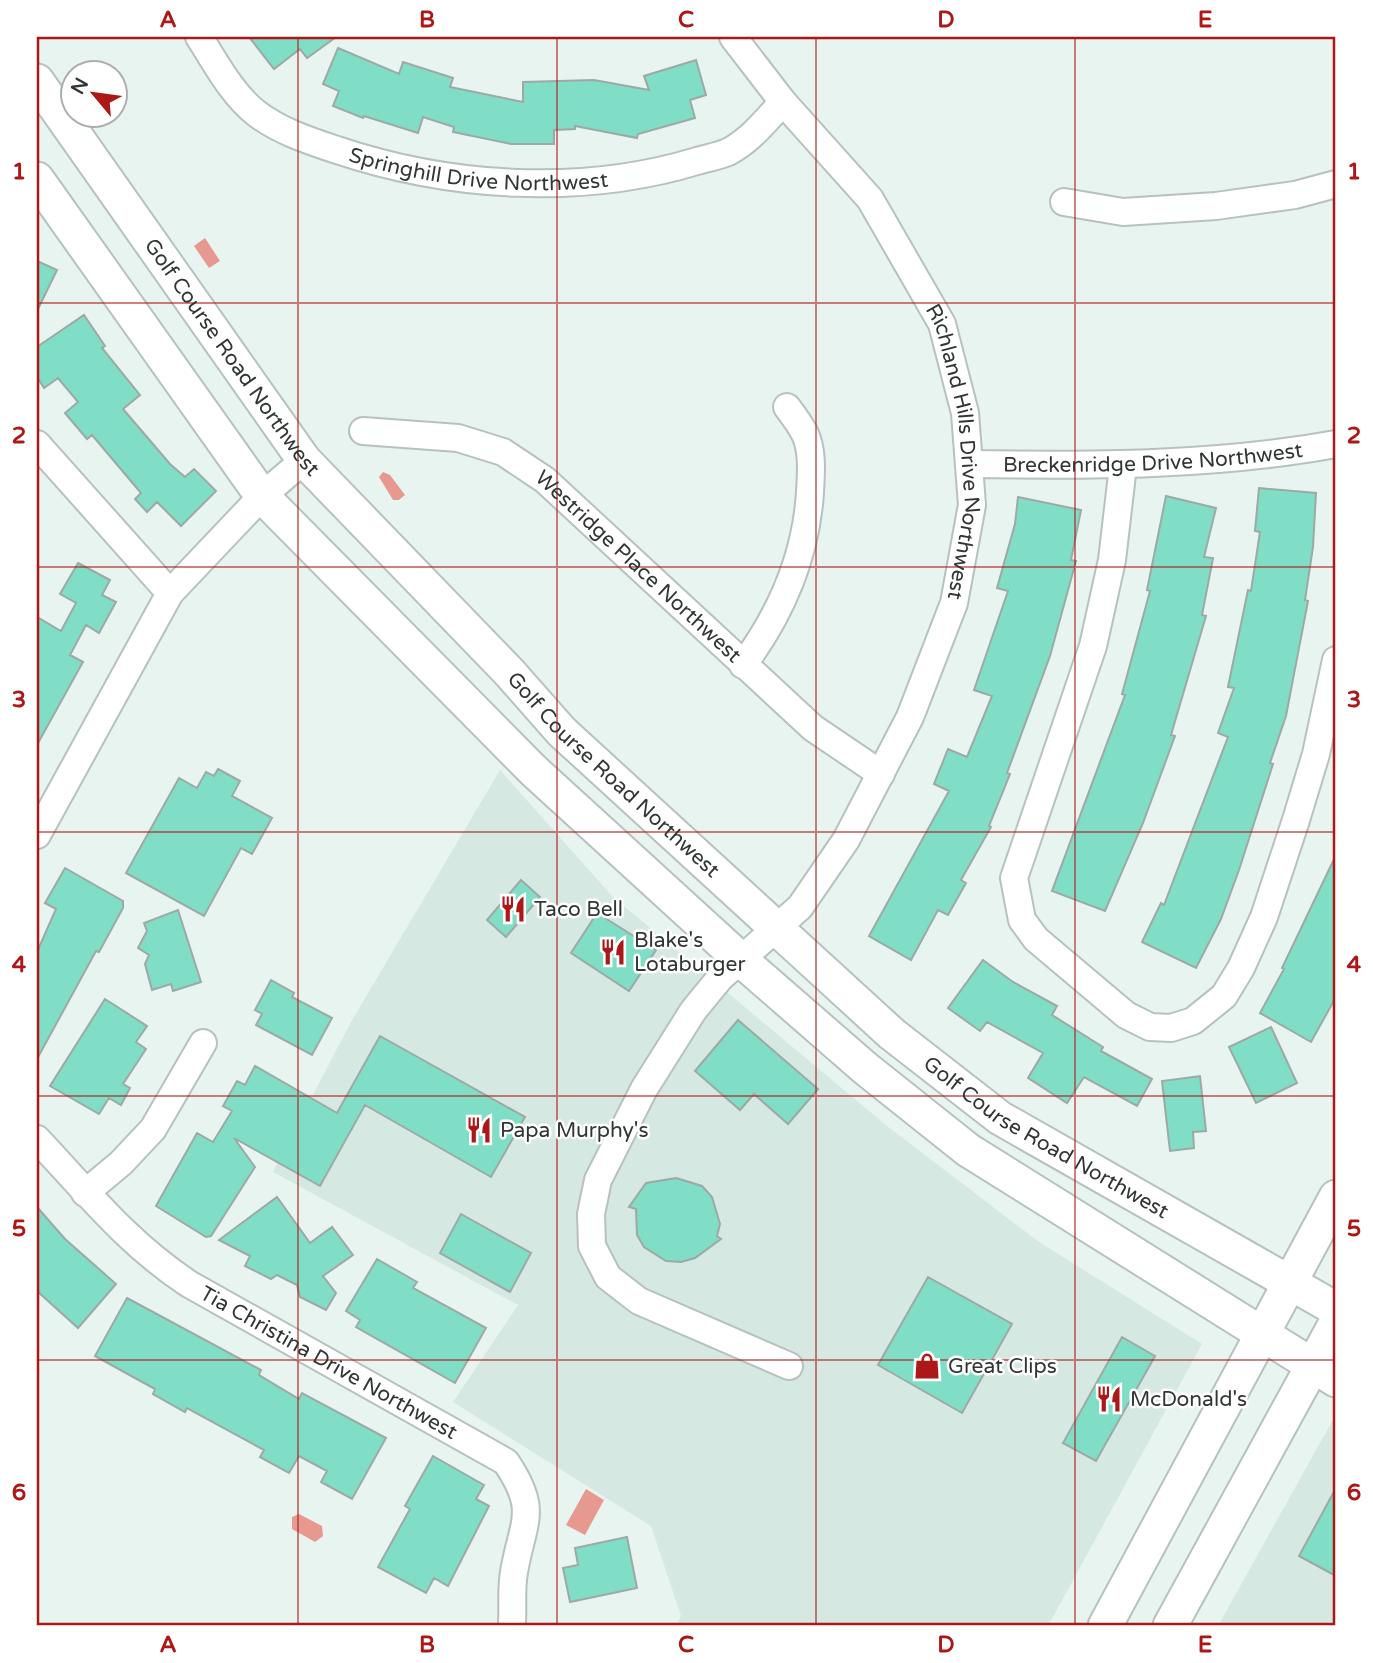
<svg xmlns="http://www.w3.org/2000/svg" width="1373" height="1663" font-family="'Varela Round',sans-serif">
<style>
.built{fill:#d5e8e2}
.water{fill:#e8998f}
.building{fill:#80dec6;stroke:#9da9a5;stroke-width:2}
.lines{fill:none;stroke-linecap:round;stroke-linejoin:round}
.minor-casing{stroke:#b7c2bf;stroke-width:30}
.major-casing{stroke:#b7c2bf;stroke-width:37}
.minor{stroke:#fff;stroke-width:26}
.major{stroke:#fff;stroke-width:33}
.grid{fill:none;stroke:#ab1817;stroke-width:2;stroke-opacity:0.55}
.labels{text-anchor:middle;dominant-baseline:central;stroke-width:5;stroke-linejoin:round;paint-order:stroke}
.street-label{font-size:21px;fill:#313634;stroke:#fff}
.poi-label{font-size:21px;fill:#313634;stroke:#fff;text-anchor:start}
.neatline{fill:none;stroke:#ab1817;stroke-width:2.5}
.grid-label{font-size:23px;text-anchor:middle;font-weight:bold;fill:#ab1817}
</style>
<rect width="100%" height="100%" fill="#e8f4f0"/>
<path class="built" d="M 500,770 L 612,896 L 887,1126 L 1039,1242 L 1202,1344 L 1048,1626 L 676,1626 L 681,1616 L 651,1526 L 453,1402 L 518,1305 L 273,1172 L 351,1022 Z
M 1335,1416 L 1336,1626 L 1218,1626 Z"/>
<path class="water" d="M 205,238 L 220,261 L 209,268 L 194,246 Z
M 383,472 L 390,475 L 405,495 L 399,500 L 393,500 L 379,477 Z
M 586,1489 L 604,1500 L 585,1535 L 566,1525 Z
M 299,1514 L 322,1526 L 323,1536 L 315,1542 L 292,1529 L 292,1517 Z"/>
<path class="building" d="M 249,37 L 336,37 L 307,58 L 300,49 L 274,69 Z
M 338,48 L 399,74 L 403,62 L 453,78 L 450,87 L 523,102 L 523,82 L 594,80 L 649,90 L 644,76 L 696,60 L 706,95 L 690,100 L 695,118 L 638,134 L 637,138 L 575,126 L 575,129 L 554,130 L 554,144 L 511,144 L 453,132 L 454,127 L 423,117 L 418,133 L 364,116 L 363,118 L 333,106 L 339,91 L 323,84 Z
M 37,261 L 57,270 L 37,311 Z
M 84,315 L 105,346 L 102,348 L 140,395 L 123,409 L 170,464 L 185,477 L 194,469 L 216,491 L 181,526 L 157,502 L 147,512 L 135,499 L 141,493 L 92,435 L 87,439 L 65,413 L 78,402 L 58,378 L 44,388 L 37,377 L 37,347 Z
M 1259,488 L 1316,493 L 1313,547 L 1305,600 L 1308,601 L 1286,716 L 1270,763 L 1273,764 L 1239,870 L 1221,919 L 1196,968 L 1142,942 L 1161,903 L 1164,905 L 1228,737 L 1218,733 L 1234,688 L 1228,687 L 1248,590 L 1251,591 L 1260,532 L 1255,531 Z
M 1166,496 L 1216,508 L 1204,557 L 1213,558 L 1202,615 L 1206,616 L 1171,735 L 1175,736 L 1143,823 L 1105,911 L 1052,891 L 1125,695 L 1122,694 L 1150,591 L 1147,590 Z
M 1018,497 L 1081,510 L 1071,560 L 1076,561 L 1050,656 L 1007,773 L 1010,774 L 989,826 L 991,827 L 961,880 L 966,883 L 948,915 L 938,910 L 911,960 L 869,936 L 949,791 L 934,784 L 948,749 L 967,757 L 992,696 L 974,690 L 1008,591 L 997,588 L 1015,524 Z
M 78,563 L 110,580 L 102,595 L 116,602 L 99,633 L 86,625 L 70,655 L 83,662 L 37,745 L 37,617 L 61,631 L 76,603 L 60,594 Z
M 218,769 L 240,781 L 232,796 L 272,818 L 252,854 L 241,848 L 204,916 L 126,873 L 179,778 L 197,788 L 206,772 L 214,776 Z
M 1336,855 L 1336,997 L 1311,1042 L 1260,1013 L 1284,969 L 1282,968 Z
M 65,868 L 123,901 L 123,908 L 99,952 L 96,951 L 37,1059 L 37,952 L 56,909 L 45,903 Z
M 521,880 L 540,897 L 506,937 L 487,920 Z
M 178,910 L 201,982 L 173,991 L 171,984 L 152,990 L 145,964 L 149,955 L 138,948 L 147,931 L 144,923 Z
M 597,913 L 656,950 L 629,991 L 571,953 Z
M 983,960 L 1013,982 L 1057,1006 L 1052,1015 L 1103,1047 L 1101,1051 L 1152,1079 L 1137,1106 L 1084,1077 L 1067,1103 L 1028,1078 L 1043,1053 L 987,1022 L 980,1031 L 948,1008 Z
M 271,980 L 294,993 L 292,997 L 332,1018 L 312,1055 L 256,1025 L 262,1014 L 255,1010 Z
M 105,999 L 147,1026 L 136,1042 L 146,1049 L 123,1084 L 130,1088 L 121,1105 L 109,1098 L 99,1114 L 50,1086 Z
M 738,1020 L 818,1089 L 788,1124 L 754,1094 L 740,1110 L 695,1071 Z
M 1271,1027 L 1297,1083 L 1256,1103 L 1229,1047 Z
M 380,1036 L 525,1117 L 491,1177 L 365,1105 L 320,1186 L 234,1138 L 255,1167 L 211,1236 L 206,1237 L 156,1206 L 197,1133 L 213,1142 L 232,1111 L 223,1106 L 237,1081 L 245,1085 L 255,1066 L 337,1113 Z
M 1200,1076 L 1206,1131 L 1193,1132 L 1194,1148 L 1170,1151 L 1162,1081 Z
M 676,1178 L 702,1186 L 712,1197 L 720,1224 L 717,1236 L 721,1239 L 695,1258 L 681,1262 L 666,1261 L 644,1247 L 637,1235 L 636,1209 L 629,1207 L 646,1183 Z
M 277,1197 L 310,1243 L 332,1227 L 353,1255 L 323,1276 L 336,1293 L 326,1310 L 300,1297 L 297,1285 L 277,1275 L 271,1279 L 245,1266 L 250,1256 L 219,1240 Z
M 37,1207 L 65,1239 L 116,1284 L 78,1328 L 37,1291 Z
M 461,1214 L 531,1253 L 510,1292 L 440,1253 Z
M 377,1259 L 417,1282 L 413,1288 L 486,1328 L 455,1383 L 356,1327 L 360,1320 L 346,1311 Z
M 928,1277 L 1012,1324 L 962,1413 L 878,1365 Z
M 127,1298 L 261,1370 L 259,1375 L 299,1399 L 302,1393 L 386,1438 L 352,1499 L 321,1482 L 327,1471 L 299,1456 L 289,1473 L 260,1457 L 264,1450 L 187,1408 L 185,1412 L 153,1394 L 155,1389 L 95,1356 Z
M 1122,1337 L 1155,1356 L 1096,1461 L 1063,1443 Z
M 433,1456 L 484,1485 L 476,1499 L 489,1506 L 448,1586 L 434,1578 L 426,1593 L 378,1567 L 410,1509 L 405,1506 Z
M 1336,1488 L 1336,1576 L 1299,1556 Z
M 627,1537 L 637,1588 L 570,1602 L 563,1568 L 578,1565 L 575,1548 Z"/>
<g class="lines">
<g class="minor-casing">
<g id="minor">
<path id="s1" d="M 199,37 C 216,63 231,93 256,113 C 279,131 310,141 337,150 C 451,188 582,196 697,161 C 707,158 719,156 728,152 C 750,141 766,120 783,102"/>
<path id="s2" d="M 733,37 L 783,102 L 870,199 L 942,324 L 965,413 L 972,505 L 954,603 L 910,717 L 846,840 L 800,907 L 720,978 L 693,1011 L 644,1089 L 598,1180 L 591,1214 L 592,1246 L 608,1277 L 639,1301 L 789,1366"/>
<path d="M 1064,202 L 1123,212 L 1216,206 L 1295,195 L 1336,184"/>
<path id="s3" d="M 363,431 L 458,438 L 503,452 L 545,480 L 813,728 L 881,774"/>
<path d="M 37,444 L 170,593"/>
<path id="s4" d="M 969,464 C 1092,466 1215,466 1336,444"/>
<path d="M 1123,466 L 1112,560 L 1093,646 L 1014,878 L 1022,920 L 1036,939 L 1126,1015 L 1150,1027 L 1171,1028 L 1193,1021 L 1224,996 L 1241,968 L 1264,917 L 1296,820 L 1316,754 L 1336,660"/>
<path d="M 743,665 C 781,614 806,557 810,492 C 811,474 813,451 805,434 C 800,424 793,415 787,407"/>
<path d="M 37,835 L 170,593 L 262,496 L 304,460"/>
<path id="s5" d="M 37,1139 C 87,1192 127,1243 189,1284 L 506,1462 C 539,1511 523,1520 514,1572 C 511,1588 513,1606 512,1622"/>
<path d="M 85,1193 L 121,1163 L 153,1129 L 203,1043"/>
</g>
</g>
<g class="major-casing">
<g id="major">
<path id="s6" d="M 37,81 L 304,460 L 509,672 L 562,732 L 892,1034 L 1000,1118 L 1336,1309"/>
<path d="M 37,179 L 262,496 L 533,770 L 741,960 L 865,1068 L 968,1150 L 1336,1380"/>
<path d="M 1105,1626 L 1336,1197"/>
<path d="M 1170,1626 L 1336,1323"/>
</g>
</g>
<use href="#minor" class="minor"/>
<use href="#major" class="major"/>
</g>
<path class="grid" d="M 298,37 L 298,1626M 557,37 L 557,1626M 816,37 L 816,1626M 1075,37 L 1075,1626M 37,303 L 1336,303M 37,567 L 1336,567M 37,832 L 1336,832M 37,1096 L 1336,1096M 37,1360 L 1336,1360"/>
<defs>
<g id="restaurant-bare" transform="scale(2.1)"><path d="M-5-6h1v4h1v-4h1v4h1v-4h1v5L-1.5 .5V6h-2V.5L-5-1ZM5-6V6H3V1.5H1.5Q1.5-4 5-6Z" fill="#ab1817" stroke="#fff" stroke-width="2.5" paint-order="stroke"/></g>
<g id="shop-bare" transform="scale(2.1)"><path d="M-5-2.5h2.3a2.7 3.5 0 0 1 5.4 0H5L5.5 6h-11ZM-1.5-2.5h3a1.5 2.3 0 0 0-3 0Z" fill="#ab1817" stroke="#fff" stroke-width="2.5" paint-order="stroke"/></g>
</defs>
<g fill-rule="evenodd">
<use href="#restaurant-bare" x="513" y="909"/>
<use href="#restaurant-bare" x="613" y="952"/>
<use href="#restaurant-bare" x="479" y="1130"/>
<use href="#shop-bare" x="927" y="1366"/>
<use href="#restaurant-bare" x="1109" y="1399"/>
</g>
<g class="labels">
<g class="street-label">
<text stroke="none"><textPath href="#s1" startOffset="329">Springhill Drive Northwest</textPath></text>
<text stroke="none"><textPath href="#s6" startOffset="338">Golf Course Road Northwest</textPath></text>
<text stroke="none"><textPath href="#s2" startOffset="486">Richland Hills Drive Northwest</textPath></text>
<text stroke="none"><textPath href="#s4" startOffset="184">Breckenridge Drive Northwest</textPath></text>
<text stroke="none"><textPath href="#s3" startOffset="320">Westridge Place Northwest</textPath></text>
<text stroke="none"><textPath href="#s6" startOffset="905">Golf Course Road Northwest</textPath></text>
<text stroke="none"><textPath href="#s6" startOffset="1472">Golf Course Road Northwest</textPath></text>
<text stroke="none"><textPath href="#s5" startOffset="371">Tia Christina Drive Northwest</textPath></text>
</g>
<g class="poi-label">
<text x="534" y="909">Taco Bell</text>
<text x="634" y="940">Blake's<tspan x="634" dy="24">Lotaburger</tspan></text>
<text x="500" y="1130">Papa Murphy's</text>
<text x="948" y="1366">Great Clips</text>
<text x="1130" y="1399">McDonald's</text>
</g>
</g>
<rect width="1373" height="1663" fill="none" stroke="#ffffff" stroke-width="77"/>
<g transform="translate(94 94) rotate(299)"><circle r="33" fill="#ffffff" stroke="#adafae" stroke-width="2"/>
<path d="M0-5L12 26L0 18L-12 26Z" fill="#ab1817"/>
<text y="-10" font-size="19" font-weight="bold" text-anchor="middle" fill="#313634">N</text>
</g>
<rect x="38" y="38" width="1296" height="1586" class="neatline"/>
<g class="grid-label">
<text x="168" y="27">A</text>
<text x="427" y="27">B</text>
<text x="686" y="27">C</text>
<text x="946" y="27">D</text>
<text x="1205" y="27">E</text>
<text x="19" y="179">1</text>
<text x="1354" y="179">1</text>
<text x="19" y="443">2</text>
<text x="1354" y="443">2</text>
<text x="19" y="707">3</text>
<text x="1354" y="707">3</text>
<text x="19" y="972">4</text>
<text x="1354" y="972">4</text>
<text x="19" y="1236">5</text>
<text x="1354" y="1236">5</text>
<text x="19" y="1500">6</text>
<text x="1354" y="1500">6</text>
<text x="168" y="1652">A</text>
<text x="427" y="1652">B</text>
<text x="686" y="1652">C</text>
<text x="946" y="1652">D</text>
<text x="1205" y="1652">E</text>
</g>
</svg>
